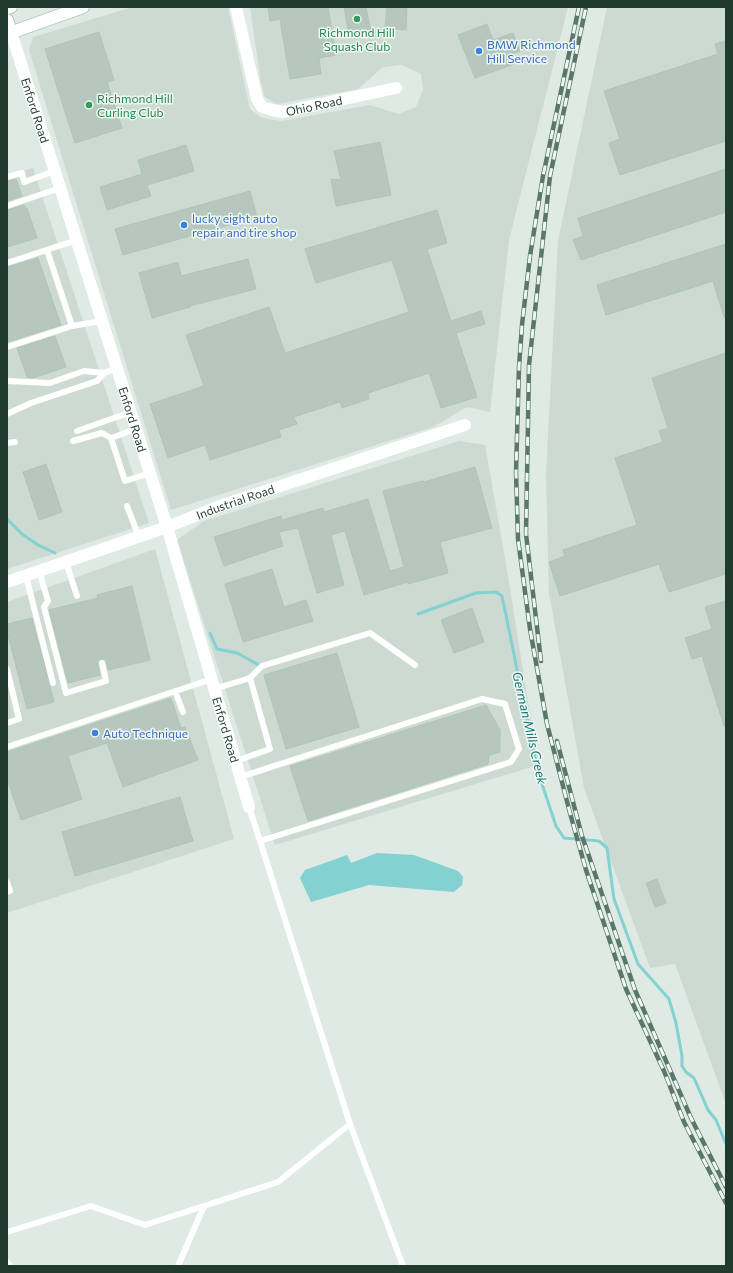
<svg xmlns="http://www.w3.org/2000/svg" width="733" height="1273" font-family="Commissioner,sans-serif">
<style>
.built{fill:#ccdad2}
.water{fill:#83d2d1}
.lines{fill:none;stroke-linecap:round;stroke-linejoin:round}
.stream{stroke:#83d2d1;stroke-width:3}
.building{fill:#b6c8be;stroke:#b0c4b9}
.secondary-casing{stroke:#b1cabd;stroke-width:14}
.lane{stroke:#fff;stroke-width:6}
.street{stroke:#fff;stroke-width:12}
.secondary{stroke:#fff;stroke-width:12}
.rail-casing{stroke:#59776a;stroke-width:4.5}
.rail{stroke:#eef7f1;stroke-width:3;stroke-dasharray:9;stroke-linecap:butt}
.leisure-dot{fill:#2e9e5b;stroke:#eef7f1;stroke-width:1.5}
.shop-dot{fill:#3f7fe0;stroke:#eef7f1;stroke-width:1.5}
.labels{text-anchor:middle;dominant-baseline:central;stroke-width:3;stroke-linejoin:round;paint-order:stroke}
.leisure-label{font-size:12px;fill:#27864d;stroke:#eef7f1}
.shop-label{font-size:12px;fill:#366cbe;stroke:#eef7f1;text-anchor:start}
.street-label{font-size:12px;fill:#1f3a2f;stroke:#eef7f1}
.water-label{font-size:13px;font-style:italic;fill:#187778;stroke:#eef7f1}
</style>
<rect width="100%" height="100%" fill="#deeae3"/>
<path class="built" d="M 133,7 L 228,7 L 250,109 L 262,118 L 281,121 L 370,105 L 399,114 L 416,107 L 423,90 L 421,74 L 402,65 L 383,67 L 358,89 L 277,104 L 265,97 L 261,83 L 250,7 L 568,7 L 509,240 L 490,412 L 467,407 L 433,427 L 171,510 L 29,50 L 33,37 Z
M 607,7 L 726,7 L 726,1104 L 675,964 L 650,968 L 584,788 L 549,593 L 546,475 L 558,241 Z
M 33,168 L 149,523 L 7,569 L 7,176 Z
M 459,441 L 485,445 L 508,576 L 538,765 L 275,845 L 177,540 L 204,521 Z
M 155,549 L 234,839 L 7,913 L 7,602 Z"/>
<path class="water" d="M 377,853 L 414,855 L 458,871 L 463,877 L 462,885 L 454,892 L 369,885 L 311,902 L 300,878 L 305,870 L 347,855 L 351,863 Z"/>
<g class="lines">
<path class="stream" d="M 7,519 L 22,534 L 38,545 L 55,553
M 418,614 L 476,593 L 496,592 L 502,596 L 538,772 L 556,826 L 564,838 L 599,841 L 607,848 L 614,899 L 638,964 L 669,999 L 676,1023 L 682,1056 L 682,1066 L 686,1072 L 694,1078 L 708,1110 L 716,1120 L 726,1144
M 210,633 L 217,649 L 237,653 L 259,665"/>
</g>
<path class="building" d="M 268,7 L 328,7 L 336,55 L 319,58 L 321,74 L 290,79 L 280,19 L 270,21 Z
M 344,7 L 366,7 L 371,31 L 349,35 Z
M 387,7 L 407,7 L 406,30 L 385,28 Z
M 487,24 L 493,40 L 513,33 L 520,51 L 507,56 L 512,65 L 475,78 L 458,35 Z
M 99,32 L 114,80 L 107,82 L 122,128 L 75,143 L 45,49 Z
M 726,41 L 726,141 L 620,175 L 609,143 L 620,139 L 604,91 L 718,54 L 715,44 Z
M 380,142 L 391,195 L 336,206 L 331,179 L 341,180 L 334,151 Z
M 186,145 L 194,171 L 147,185 L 151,196 L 107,210 L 100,187 L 142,174 L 138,160 Z
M 726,169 L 726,212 L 581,260 L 573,240 L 583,236 L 578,218 Z
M 16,179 L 22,196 L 7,201 L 7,181 Z
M 250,191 L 257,217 L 123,255 L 115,229 Z
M 24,205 L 25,208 L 27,208 L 37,238 L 7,247 L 7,210 Z
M 437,210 L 447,243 L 427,249 L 451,321 L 481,311 L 485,324 L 456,333 L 477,397 L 441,408 L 429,373 L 368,393 L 369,399 L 342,408 L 340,402 L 294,417 L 297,424 L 279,430 L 281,437 L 210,460 L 205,445 L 168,458 L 150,404 L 204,386 L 186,335 L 269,307 L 285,353 L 409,312 L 392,260 L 316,283 L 305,249 Z
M 726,244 L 726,317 L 724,317 L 713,281 L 606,315 L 597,285 Z
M 38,258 L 61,325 L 7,342 L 7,267 Z
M 248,259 L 256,289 L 190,306 L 190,307 L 152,318 L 139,273 L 178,262 L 181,276 Z
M 55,336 L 66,367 L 33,378 L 27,377 L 17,348 Z
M 726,353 L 726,574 L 669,592 L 659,564 L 560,596 L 549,562 L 565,556 L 563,550 L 637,525 L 615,458 L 663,442 L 659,431 L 668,428 L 652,378 Z
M 46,464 L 62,512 L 39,520 L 23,472 Z
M 475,467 L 492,528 L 440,542 L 448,573 L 408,584 L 408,582 L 364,595 L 345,531 L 331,535 L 344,585 L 317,593 L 298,528 L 279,532 L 283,546 L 224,566 L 214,537 L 281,516 L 282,520 L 323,508 L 324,512 L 368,499 L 390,571 L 404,567 L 383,491 L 423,481 L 424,482 Z
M 272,569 L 284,607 L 306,600 L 313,621 L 243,642 L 225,584 Z
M 132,586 L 150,660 L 108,670 L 106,660 L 101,659 L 98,661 L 98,664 L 100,675 L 68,683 L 49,610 L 98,598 L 97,595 Z
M 726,601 L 726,726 L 724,726 L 702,656 L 692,659 L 685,638 L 712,629 L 705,607 Z
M 472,608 L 484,642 L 454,653 L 441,620 Z
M 32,618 L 54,702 L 27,709 L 7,631 L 7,624 Z
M 337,653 L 359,727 L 286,749 L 264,675 Z
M 171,698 L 181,728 L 185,727 L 198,760 L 123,787 L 107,743 L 68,756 L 82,799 L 21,820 L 7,779 L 7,752 Z
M 486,705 L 500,730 L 500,752 L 489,755 L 488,764 L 308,821 L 290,766 Z
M 180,797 L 193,841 L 75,876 L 62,832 Z
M 657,879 L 666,903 L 655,907 L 646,883 Z"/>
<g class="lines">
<g class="secondary-casing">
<path id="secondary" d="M 7,8 L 11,7
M 7,20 L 11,32
M 7,34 L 83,7"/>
</g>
<path class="lane" d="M 7,177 L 22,173 L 24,182 L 55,171
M 7,206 L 60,188
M 47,250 L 72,326
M 7,263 L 77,240
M 7,347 L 72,326 L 102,321
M 7,381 L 50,383 L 84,371 L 104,373 L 117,368
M 7,414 L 31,403 L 97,381 L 104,373
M 136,429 L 111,438 L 125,481 L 150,473
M 77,431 L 131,412
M 73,441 L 102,433 L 111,438
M 7,443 L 15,442
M 127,506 L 139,537
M 66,562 L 77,596
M 39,571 L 48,601 L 44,607 L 66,693 L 106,681 L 102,663
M 26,576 L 53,683
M 7,669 L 19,719 L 7,723
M 250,678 L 262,666 L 370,633 L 415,665
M 214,689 L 250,678 L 270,749 L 236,761
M 175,691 L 183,712
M 7,747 L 212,679
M 240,777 L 482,699 L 505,704 L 519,749 L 511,762 L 260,841 L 249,807
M 260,841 L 350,1124 L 403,1266
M 7,882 L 10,891 L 7,892
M 7,1232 L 91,1206 L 145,1225 L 278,1182 L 350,1124
M 7,1262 L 10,1266
M 178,1266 L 204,1206"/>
<g class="street">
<path id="s1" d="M 236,7 L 257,99 L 262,107 L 272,110 L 283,112 L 396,88"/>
<path id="s2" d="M 11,32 L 167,527 L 249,807"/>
<path id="s3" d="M 7,582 L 167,527 L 220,506 L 465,425"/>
</g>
<use href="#secondary" class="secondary"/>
<g class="rail-casing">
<path id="rail" d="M 579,7 L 543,176 L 530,256 L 522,325 L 519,367 L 516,472 L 518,539 L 530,629 L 547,724 L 570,813 L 586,870 L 626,989 L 664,1071 L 684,1122 L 726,1203
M 541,661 L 526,534 L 529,365 L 550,176 L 586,7
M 557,741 L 582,836 L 635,990 L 691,1118 L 726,1187"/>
</g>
<use href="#rail" class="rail"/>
</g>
<g class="leisure-dot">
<circle cx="357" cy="19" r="4"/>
<circle cx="89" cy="105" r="4"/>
</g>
<g class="shop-dot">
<circle cx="479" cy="51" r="4"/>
<circle cx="184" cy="225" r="4"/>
<circle cx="95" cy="733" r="4"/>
</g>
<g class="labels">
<g class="leisure-label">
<text x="357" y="32">Richmond Hill<tspan x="357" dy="14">Squash Club</tspan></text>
<text x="97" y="98" text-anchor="start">Richmond Hill<tspan x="97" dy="14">Curling Club</tspan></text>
</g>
<g class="shop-label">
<text x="487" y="44">BMW Richmond<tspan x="487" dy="14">Hill Service</tspan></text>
<text x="192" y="218">lucky eight auto<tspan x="192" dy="14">repair and tire shop</tspan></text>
<text x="103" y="733">Auto Technique</text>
</g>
<g class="street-label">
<text stroke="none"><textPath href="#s1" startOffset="157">Ohio Road</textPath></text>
<text stroke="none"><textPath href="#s2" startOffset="82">Enford Road</textPath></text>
<text stroke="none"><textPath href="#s2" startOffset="406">Enford Road</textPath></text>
<text stroke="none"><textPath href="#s3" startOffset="242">Industrial Road</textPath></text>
<text stroke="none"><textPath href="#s2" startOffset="730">Enford Road</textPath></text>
</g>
<g class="water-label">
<text transform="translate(530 728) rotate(77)">German Mills Creek</text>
</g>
</g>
<rect width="733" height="1273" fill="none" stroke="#1f3a2f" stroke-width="16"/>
</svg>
